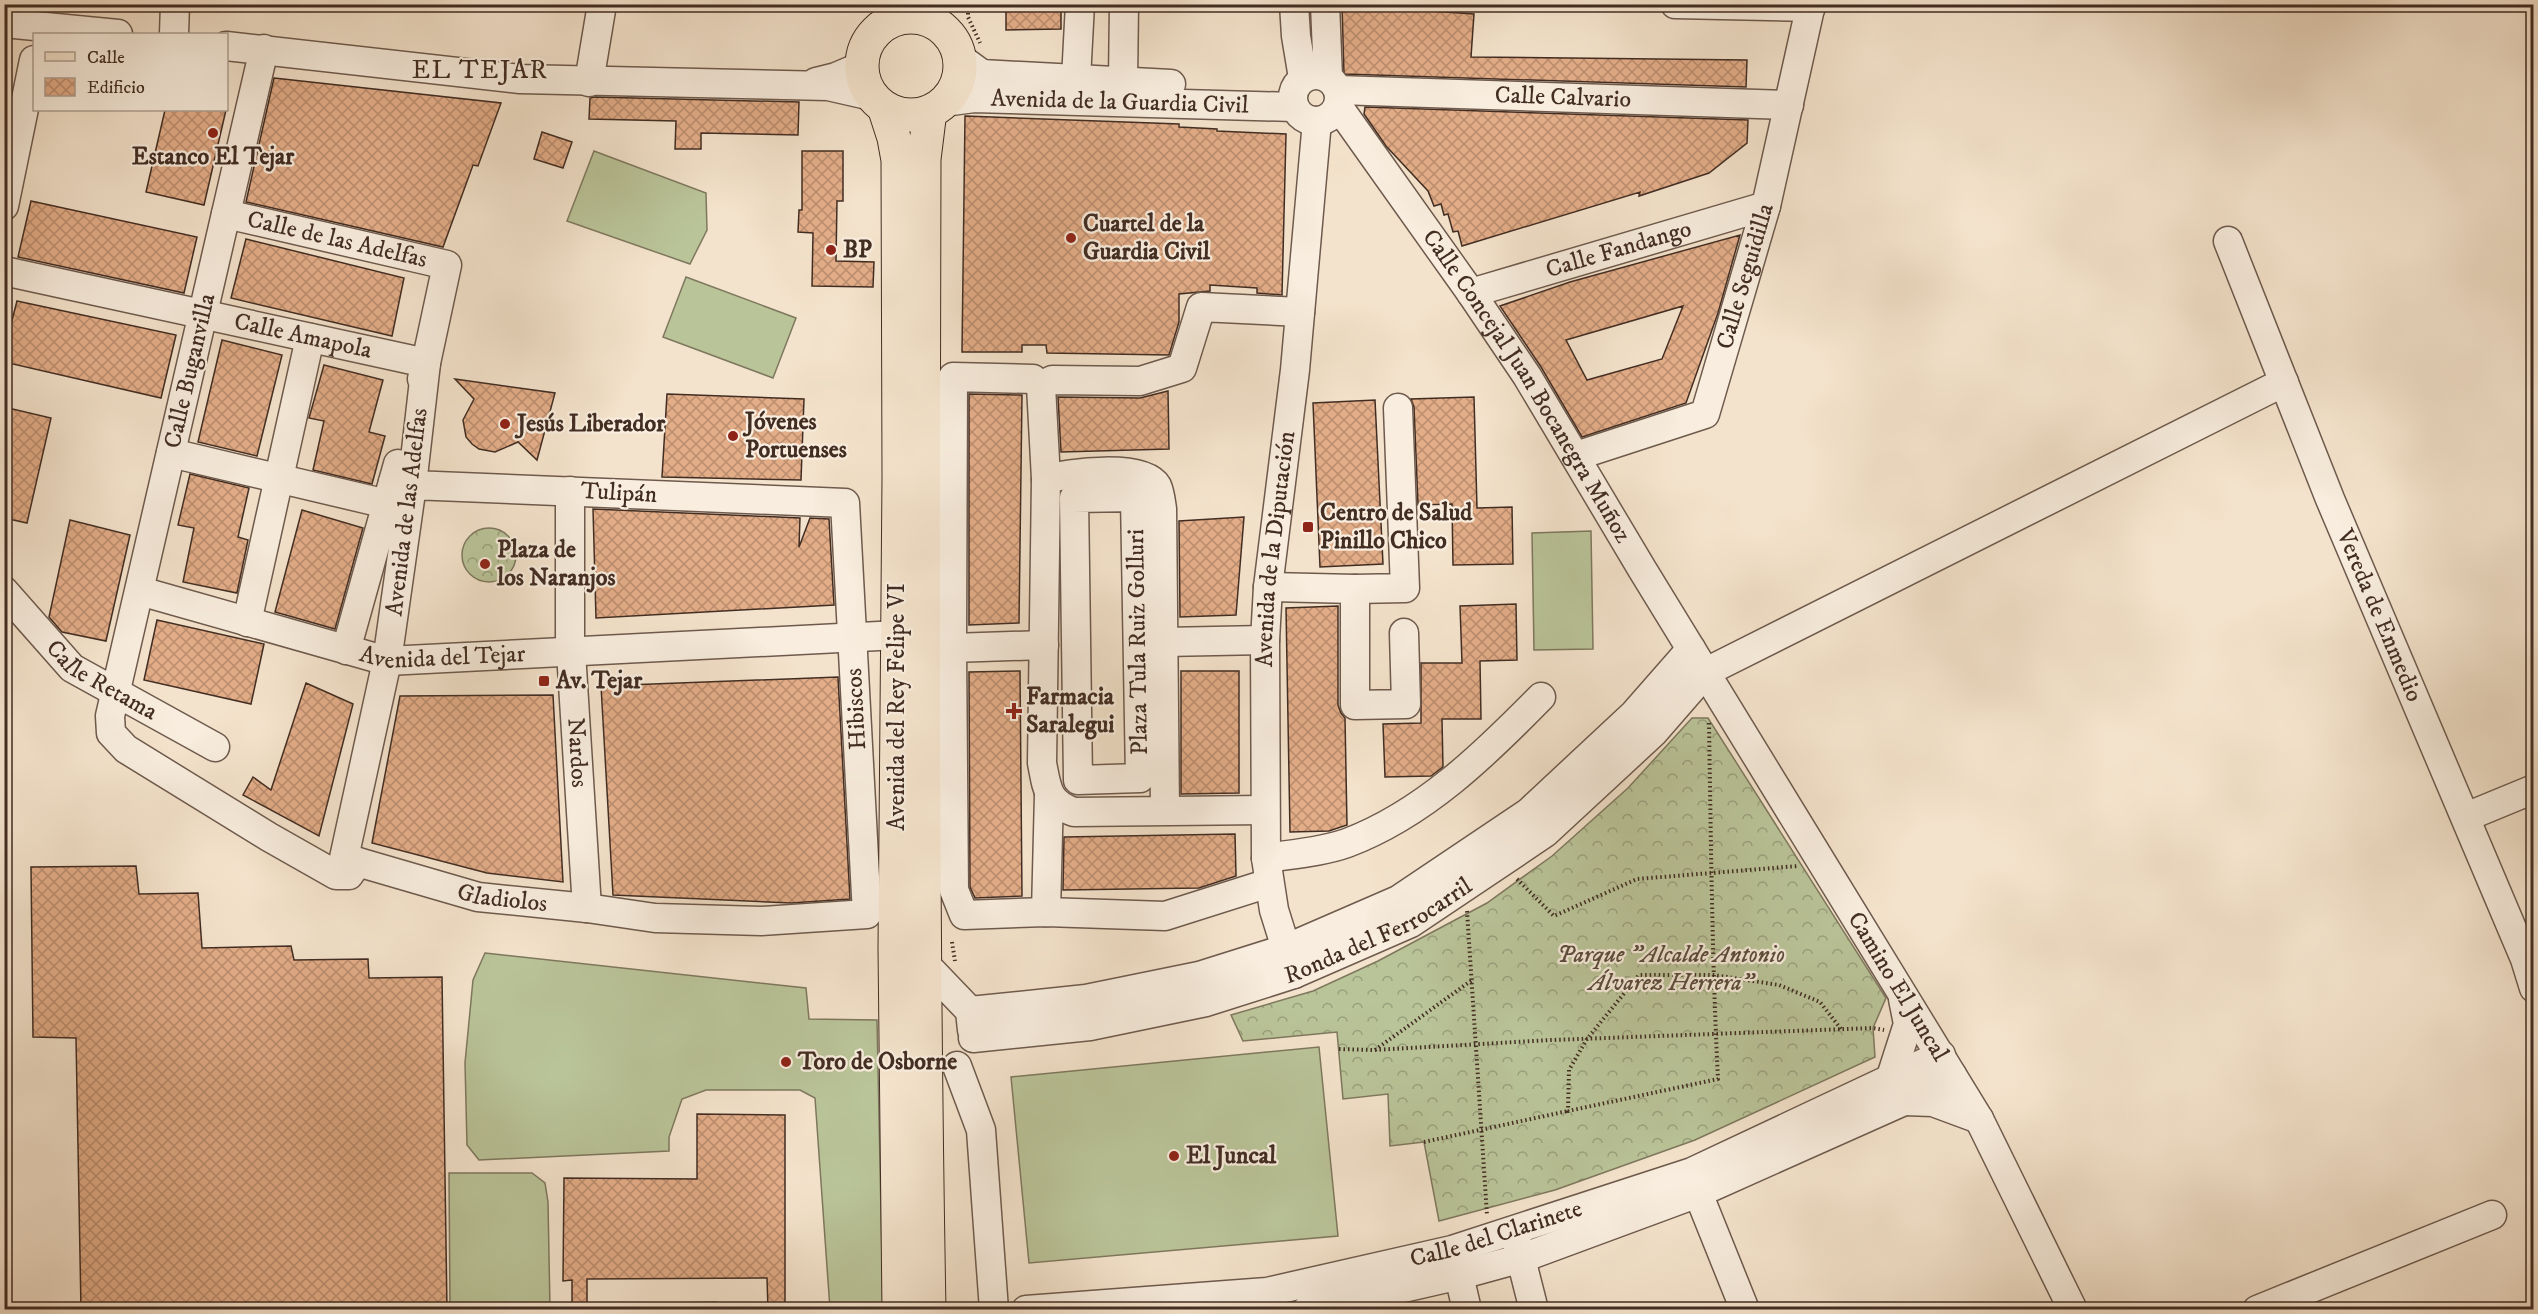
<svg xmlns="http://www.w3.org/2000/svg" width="2538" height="1314" font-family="'IM FELL DW Pica',serif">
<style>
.grass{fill:#bac499;stroke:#7e785e;stroke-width:1.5}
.forest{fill:url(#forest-crowns);stroke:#7e785e;stroke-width:1.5}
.water{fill:url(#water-waves);stroke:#78847c;stroke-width:1.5}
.building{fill:url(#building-cross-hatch);stroke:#422d23;stroke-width:1.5;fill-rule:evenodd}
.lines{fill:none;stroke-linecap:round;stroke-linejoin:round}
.minor-casing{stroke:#6e5a4d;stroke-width:31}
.major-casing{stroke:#422d23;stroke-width:35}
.path{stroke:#422d23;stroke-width:4;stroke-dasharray:1.5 3;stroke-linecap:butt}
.minor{stroke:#f8edde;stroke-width:28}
.major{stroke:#f4e3cc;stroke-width:33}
.poi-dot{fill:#8f2418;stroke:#f8edde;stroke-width:2}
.labels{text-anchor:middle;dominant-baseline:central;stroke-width:4.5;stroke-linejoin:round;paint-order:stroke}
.street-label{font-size:24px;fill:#422d23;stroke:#f8edde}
.poi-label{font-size:24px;font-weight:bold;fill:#422d23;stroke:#f8edde;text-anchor:start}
.park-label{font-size:24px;font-style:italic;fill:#5a4b3b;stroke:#f8edde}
.neighbourhood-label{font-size:26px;letter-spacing:1.5px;fill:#422d23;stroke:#f8edde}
</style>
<defs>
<pattern id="forest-crowns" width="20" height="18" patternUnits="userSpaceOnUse" patternTransform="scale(1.5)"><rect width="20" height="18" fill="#bac499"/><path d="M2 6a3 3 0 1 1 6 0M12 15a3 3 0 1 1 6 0" fill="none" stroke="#99a07c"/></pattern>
<pattern id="water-waves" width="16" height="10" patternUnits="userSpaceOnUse" patternTransform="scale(1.5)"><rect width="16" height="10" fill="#9cbeb7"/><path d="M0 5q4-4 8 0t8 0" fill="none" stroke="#819b94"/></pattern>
<pattern id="building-cross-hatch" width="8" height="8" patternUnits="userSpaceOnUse" patternTransform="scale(1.5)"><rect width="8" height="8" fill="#e3ad88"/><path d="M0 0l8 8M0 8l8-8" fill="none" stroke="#ba8d6f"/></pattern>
</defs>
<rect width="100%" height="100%" fill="#f4e3cc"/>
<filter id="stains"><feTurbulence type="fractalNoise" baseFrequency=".00333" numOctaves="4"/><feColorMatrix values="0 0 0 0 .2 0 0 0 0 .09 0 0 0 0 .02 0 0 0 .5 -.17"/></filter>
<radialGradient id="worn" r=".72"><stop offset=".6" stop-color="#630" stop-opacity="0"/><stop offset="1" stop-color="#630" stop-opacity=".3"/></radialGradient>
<path class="grass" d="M 594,151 L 706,193 L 707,230 L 690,264 L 567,221 Z
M 686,277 L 796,318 L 773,378 L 663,337 Z
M 1591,531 L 1593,649 L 1534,650 L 1532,533 Z
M 485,953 L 806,988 L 809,1019 L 877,1020 L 883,1309 L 830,1309 L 815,1098 L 800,1090 L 706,1090 L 682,1099 L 669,1137 L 669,1151 L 479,1160 L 467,1145 L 465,1063 L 473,980 Z
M 1319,1047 L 1338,1236 L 1029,1263 L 1011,1077 Z
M 449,1173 L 532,1173 L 545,1183 L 548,1202 L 550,1309 L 450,1309 Z"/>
<path class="forest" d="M462 555a27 27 0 1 1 54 0a27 27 0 1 1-54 0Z
M 1692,718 L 1708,718 L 1886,998 L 1873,1028 L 1875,1057 L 1695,1140 L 1555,1190 L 1439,1221 L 1424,1142 L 1390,1146 L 1388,1094 L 1343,1099 L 1337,1032 L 1243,1041 L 1231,1015 L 1313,991 L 1378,961 L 1487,903 L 1552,856 L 1628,788 Z"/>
<path class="water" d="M 716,1302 L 716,1309 L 673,1309 L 672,1303 Z"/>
<path class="building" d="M 1006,4 L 1061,4 L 1061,29 L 1006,30 Z
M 1342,5 L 1474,14 L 1471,57 L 1747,60 L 1746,87 L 1344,74 Z
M 274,78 L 501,103 L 478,166 L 473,165 L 443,247 L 246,202 Z
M 595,97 L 799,102 L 798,135 L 701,133 L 701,149 L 675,149 L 676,121 L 589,119 L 590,98 Z
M 1365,107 L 1748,120 L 1747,143 L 1709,173 L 1639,196 L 1640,192 L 1462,246 L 1458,231 L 1453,232 L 1448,214 L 1444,215 L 1441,204 L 1434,206 L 1428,191 L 1386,146 L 1364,114 Z
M 165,110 L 226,110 L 204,205 L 146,192 Z
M 965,116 L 1179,124 L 1179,127 L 1217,129 L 1217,131 L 1286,134 L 1282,295 L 1257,293 L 1257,288 L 1210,285 L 1210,291 L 1179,294 L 1179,322 L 1169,355 L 1047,353 L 1046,345 L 1022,345 L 1022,352 L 962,352 Z
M 542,132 L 572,142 L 563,168 L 534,159 Z
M 802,151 L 843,151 L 843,201 L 837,201 L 836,261 L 874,262 L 873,287 L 812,286 L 813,233 L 798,232 L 799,210 L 802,210 Z
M 31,201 L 197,237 L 184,293 L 18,257 Z
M 1740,235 L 1718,313 L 1686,403 L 1582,437 L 1541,367 L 1500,306 L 1570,282 ZM 1683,306 L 1662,359 L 1587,380 L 1566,340 Z
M 246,239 L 404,278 L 392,336 L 231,298 Z
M 17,301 L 176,335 L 161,398 L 4,362 L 4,351 Z
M 222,340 L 282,355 L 257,456 L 198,442 Z
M 324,365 L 383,380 L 369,432 L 385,436 L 372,484 L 313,470 L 324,421 L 309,418 Z
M 455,379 L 555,393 L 537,460 L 518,442 L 495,452 L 479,449 L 472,444 L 466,437 L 463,420 L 474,399 Z
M 1168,391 L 1169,449 L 1061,452 L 1058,397 L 1140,398 Z
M 667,394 L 804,399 L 801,480 L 662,477 Z
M 969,394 L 1022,395 L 1019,623 L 969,625 Z
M 1474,397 L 1477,508 L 1512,507 L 1513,564 L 1453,565 L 1452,504 L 1418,505 L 1414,407 L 1411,399 Z
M 1375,400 L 1383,564 L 1320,567 L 1313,403 Z
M 4,407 L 51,418 L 27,523 L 4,518 Z
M 190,474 L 249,488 L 238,537 L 248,540 L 237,593 L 183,582 L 194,528 L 178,525 Z
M 593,509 L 800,518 L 799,547 L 810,518 L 829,519 L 834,605 L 596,618 Z
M 302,510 L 363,528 L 335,629 L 275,612 Z
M 1244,517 L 1236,615 L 1180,617 L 1179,521 Z
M 70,520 L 130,535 L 106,641 L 62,632 L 49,617 Z
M 1516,604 L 1517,660 L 1480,661 L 1481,719 L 1442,719 L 1443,767 L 1431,776 L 1385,777 L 1383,724 L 1421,723 L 1421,663 L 1462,663 L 1460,606 Z
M 1338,606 L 1338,705 L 1341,713 L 1345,718 L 1347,825 L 1329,831 L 1290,832 L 1286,608 Z
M 157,620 L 264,644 L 251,704 L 144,680 Z
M 1020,671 L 1022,896 L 975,898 L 970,887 L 969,672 Z
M 1181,671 L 1239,671 L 1239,793 L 1181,794 Z
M 838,677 L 850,899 L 791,903 L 613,895 L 601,686 Z
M 306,683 L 353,704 L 319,836 L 243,795 L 253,777 L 271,790 Z
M 553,695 L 563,882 L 487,873 L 372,843 L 400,696 Z
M 1235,834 L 1236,876 L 1199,888 L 1063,890 L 1064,837 Z
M 136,866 L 139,894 L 198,893 L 202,948 L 291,946 L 294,960 L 368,959 L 369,978 L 442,977 L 447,1310 L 81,1310 L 76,1038 L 33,1037 L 31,867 Z
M 697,1114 L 785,1115 L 785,1310 L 768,1310 L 767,1278 L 587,1279 L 587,1310 L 572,1310 L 572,1280 L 563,1281 L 564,1178 L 697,1179 Z"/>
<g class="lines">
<g class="minor-casing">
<g id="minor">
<path d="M 1294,4 L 1296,36 L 1303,78"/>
<path d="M 1325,4 L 1328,78"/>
<path d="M 1675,4 L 1811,7"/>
<path d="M 4,23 L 118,34"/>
<path d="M 174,34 L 175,4"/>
<path d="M 226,46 L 520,79 L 828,86 L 872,96"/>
<path d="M 264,49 L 110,716 L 111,733 L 126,749 L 269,837 L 336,875 L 349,875 L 358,862"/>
<path d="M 960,58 L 982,74 L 1171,84"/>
<circle cx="1316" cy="98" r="23"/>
<path d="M 1076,79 L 1080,4"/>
<path d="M 589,82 L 602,4"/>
<path d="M 816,82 L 836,77 L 862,66"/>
<path d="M 1123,82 L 1124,4"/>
<path id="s1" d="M 1338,90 L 1789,105"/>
<path id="s2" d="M 944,102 L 974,98 L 1294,107"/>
<path id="s3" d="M 1338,106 L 1471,293 L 1527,376 L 1642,569 L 1979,1119 L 2073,1310"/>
<path d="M 4,206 L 34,60"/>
<path id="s4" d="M 226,214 L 447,265 L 426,363 L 412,485 L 387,661 L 344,858 L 478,897 L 587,908 L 655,918 L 761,921 L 867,914 L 845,503 L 412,485 L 393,482"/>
<path id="s5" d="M 2228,241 L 2330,499 L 2525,959 L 2534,988"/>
<path id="s6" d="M 4,271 L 426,363 L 422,379"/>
<path id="s7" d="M 1471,293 L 1766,206"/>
<path d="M 1041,386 L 1033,379 L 953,377 L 952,648 L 1044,645"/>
<path d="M 171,453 L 387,504"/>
<path id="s8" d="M 1576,456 L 1705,414 L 1766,206 L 1811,4"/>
<path d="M 1046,479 L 1041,386 L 1052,380 L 1140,381 L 1182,368 L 1201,307 L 1300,312"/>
<path id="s9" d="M 570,491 L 570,636 L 587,908"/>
<path d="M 1135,497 L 1140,778 L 1078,780 L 1074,498 Z"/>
<path d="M 1268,587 L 1355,589 L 1355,705 L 1406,704 L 1404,633"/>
<path d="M 1355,589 L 1405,588 L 1398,408"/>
<path id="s10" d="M 4,591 L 72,668 L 215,747"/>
<path id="s11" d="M 140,591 L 387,661 L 898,635"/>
<path d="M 247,622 L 310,338"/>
<path d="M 1164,642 L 1265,640"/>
<path d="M 952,648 L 954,890 L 964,915 L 1046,912 L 1165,916 L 1269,883"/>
<path d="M 346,650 L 398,464"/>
<path d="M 1165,811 L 1162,509 C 1161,502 1160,492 1157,486 C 1143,463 1068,473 1046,479 L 1042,763 C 1047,788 1047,803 1074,812 L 1265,810"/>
<path d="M 2466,817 L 2534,789"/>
<path d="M 1266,858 C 1292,854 1322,852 1347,843 C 1424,814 1485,754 1541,697"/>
<path d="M 1046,912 L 1049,794"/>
<path d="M 924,963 L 970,1011 L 972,1030"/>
<path id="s12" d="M 1294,974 L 1274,910 L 1266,858 L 1265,640 L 1268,587 L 1295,370 L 1317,121"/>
<path d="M 970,1011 L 1086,999 L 1199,976 L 1285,949 L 1398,900 L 1529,812 L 1634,714 L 1691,649"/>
<path id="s13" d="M 973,1038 L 1090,1026 L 1206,1002 L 1294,974 L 1411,923 L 1545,833 L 1653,733 L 1706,672 L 2284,382"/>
<path d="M 957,1066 L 981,1130 L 994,1310"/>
<path d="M 1890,1080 L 1908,1024 L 1903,999"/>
<path d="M 1904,1101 L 1933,1102 L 1979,1119"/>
<path d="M 1692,1174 L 1698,1193 L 1745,1310"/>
<path d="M 1516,1239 L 1534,1310"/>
<path d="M 1455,1258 L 1467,1310"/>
<path id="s14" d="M 1026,1310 L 1267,1292 L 1452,1250 L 1692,1172 L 1941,1055"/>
<path d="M 1307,1310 L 1460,1275 L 1522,1258 L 1698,1193 L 1904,1101 L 1952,1075"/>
<path d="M 2257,1310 L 2492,1215"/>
</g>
</g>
<g class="major-casing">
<path id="major" d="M862 66a49 49 0 1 1 98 0a49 49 0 1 1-98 0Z
M 884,107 L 894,138 L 898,160 L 899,477 L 895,949 L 899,1310
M 929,1310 C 922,926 923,543 924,159 L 930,111"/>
</g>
<path class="path" d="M 968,4 L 968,17 L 980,43
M 1709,723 C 1711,842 1712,961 1718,1079 L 1568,1111 L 1569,1070 L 1587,1039 L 1639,975 L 1714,975 L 1779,985 L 1820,1002 L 1841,1029
M 1517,879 L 1554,916 L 1637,879 L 1798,866
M 1467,911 L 1487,1215
M 952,942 L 955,961
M 1339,1049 L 1374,1050 L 1552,1040 L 1873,1028 L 1884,1030
M 1375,1050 L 1472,980
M 1424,1142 L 1568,1111"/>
<use href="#minor" class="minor"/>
<use href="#major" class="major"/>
</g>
<g class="poi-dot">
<circle cx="213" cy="133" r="6"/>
<circle cx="1071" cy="238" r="6"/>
<circle cx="831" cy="250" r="6"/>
<circle cx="505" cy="424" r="6"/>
<circle cx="733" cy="436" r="6"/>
<rect x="1302" y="521" width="12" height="12" rx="3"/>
<circle cx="485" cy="564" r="6"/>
<rect x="538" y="675" width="12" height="12" rx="3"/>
<path d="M1011 702h6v6h6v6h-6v6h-6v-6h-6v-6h6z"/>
<circle cx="786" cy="1062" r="6"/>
<circle cx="1174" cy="1156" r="6"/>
</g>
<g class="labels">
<g class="street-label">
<text stroke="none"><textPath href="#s1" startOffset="225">Calle Calvario</textPath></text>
<text stroke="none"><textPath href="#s2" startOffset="176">Avenida de la Guardia Civil</textPath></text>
<text stroke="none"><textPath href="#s4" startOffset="114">Calle de las Adelfas</textPath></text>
<text stroke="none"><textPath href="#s7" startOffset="154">Calle Fandango</textPath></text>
<text stroke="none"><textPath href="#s8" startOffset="279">Calle Seguidilla</textPath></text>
<text stroke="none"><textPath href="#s6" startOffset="306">Calle Amapola</textPath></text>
<text transform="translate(190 371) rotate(-77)">Calle Buganvilla</text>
<text stroke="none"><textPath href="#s3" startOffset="338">Calle Concejal Juan Bocanegra Muñoz</textPath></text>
<text transform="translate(619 493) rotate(3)">Tulipán</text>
<text transform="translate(407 512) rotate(-83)">Avenida de las Adelfas</text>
<text stroke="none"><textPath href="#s12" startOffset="429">Avenida de la Diputación</textPath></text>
<text stroke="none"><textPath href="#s5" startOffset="404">Vereda de Enmedio</textPath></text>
<text transform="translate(1138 642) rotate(-91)">Plaza Tula Ruiz Golluri</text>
<text stroke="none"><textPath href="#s11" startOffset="312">Avenida del Tejar</textPath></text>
<text stroke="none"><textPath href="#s10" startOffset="134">Calle Retama</textPath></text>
<text transform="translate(897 707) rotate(-90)">Avenida del Rey Felipe VI</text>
<text transform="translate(856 709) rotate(-93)">Hibiscos</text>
<text stroke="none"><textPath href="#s9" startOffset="262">Nardos</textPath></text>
<text stroke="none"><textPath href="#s4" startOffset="993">Gladiolos</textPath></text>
<text stroke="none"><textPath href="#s13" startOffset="423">Ronda del Ferrocarril</textPath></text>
<text stroke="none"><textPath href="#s3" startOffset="1044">Camino El Juncal</textPath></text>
<text stroke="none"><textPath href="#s14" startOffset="478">Calle del Clarinete</textPath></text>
</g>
<g class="poi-label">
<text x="213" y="157" text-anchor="middle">Estanco El Tejar</text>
<text x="1083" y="224">Cuartel de la<tspan x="1083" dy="28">Guardia Civil</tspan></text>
<text x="843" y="250">BP</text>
<text x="745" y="422">Jóvenes<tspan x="745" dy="28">Portuenses</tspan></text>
<text x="517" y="424">Jesús Liberador</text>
<text x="1320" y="513">Centro de Salud<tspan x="1320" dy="28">Pinillo Chico</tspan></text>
<text x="497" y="550">Plaza de<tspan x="497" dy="28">los Naranjos</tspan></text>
<text x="556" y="681">Av. Tejar</text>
<text x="1026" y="697">Farmacia<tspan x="1026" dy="28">Saralegui</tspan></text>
<text x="798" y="1062">Toro de Osborne</text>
<text x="1186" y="1156">El Juncal</text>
</g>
<g class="park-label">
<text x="1671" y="955">Parque "Alcalde Antonio<tspan x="1671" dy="28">Álvarez Herrera"</tspan></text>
</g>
<g class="neighbourhood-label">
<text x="480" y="70">EL TEJAR</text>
</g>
</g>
<rect width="2538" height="1314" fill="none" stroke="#f4e3cc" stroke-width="24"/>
<rect x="6" y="6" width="2526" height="1302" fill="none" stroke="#422d23" stroke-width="3"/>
<rect x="12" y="12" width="2514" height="1290" fill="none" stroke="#422d23" stroke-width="1.5"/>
<rect x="33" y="33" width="195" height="78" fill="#f8edde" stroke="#afa093" stroke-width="1.5"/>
<rect x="45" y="52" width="30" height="9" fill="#f4e3cc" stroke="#afa093" stroke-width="1.5"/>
<text x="87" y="63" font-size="18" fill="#422d23">Calle</text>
<rect x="45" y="78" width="30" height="18" fill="url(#building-cross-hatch)" stroke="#afa093" stroke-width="1.5"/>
<text x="87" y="93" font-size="18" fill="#422d23">Edificio</text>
<rect width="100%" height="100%" filter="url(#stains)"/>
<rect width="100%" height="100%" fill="url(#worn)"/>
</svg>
